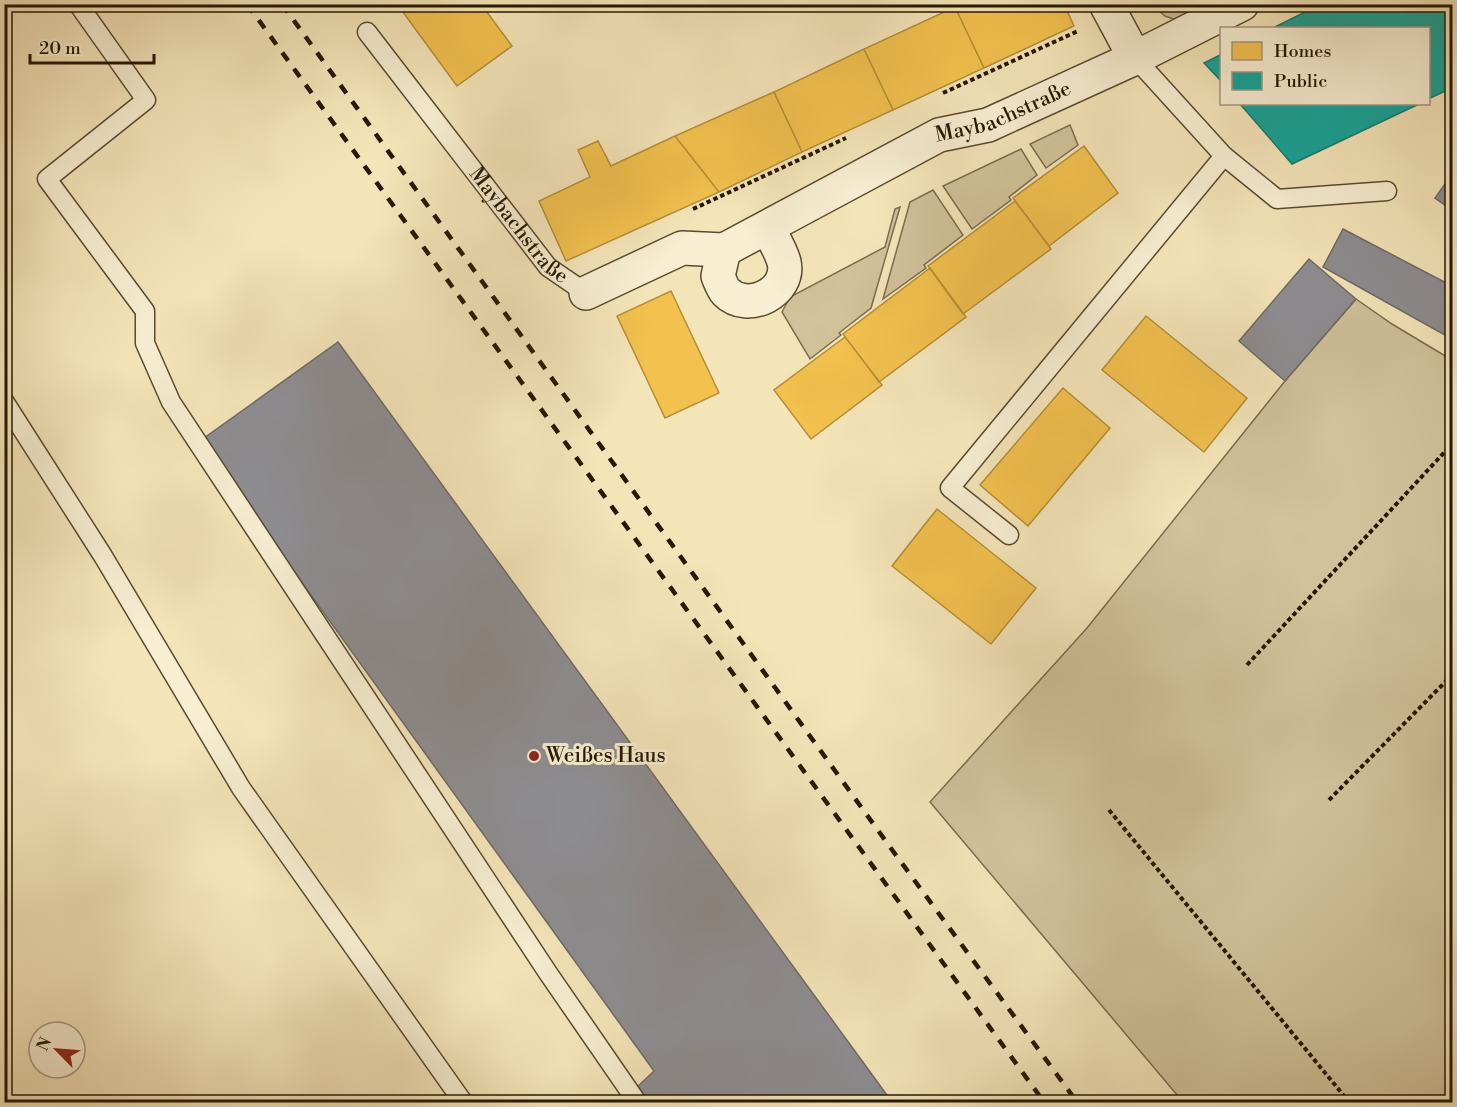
<svg xmlns="http://www.w3.org/2000/svg" width="1457" height="1107" font-family="'Libre Bodoni',serif">
<style>
.green{fill:#d1c29a;stroke:#7c6c4e;stroke-width:1.5}
.homes{fill:#f2c14e;stroke:#b58e37;stroke-width:1.5}
.public{fill:#17a398;stroke:#1c796b;stroke-width:1.5}
.industry{fill:#8d8d92;stroke:#6e6a67;stroke-width:1.5}
.lines{fill:none;stroke-linecap:round;stroke-linejoin:round}
.service-casing{stroke:#5a4a30;stroke-width:21}
.minor-casing{stroke:#5a4a30;stroke-width:36}
.path{stroke:#261702;stroke-width:4;stroke-dasharray:4.5 3;stroke-linecap:butt}
.service{stroke:#f8eed2;stroke-width:18}
.minor{stroke:#f8eed2;stroke-width:33}
.rail{stroke:#261702;stroke-width:4.5;stroke-dasharray:10 10;stroke-linecap:butt}
.poi-dot{fill:#8f2418;stroke:#f8eed2;stroke-width:2}
.labels{text-anchor:middle;dominant-baseline:central;stroke-width:6;stroke-linejoin:round;paint-order:stroke}
.street-label{font-size:21px;fill:#261702;stroke:#f8eed2}
.poi-label{font-size:21px;fill:#261702;stroke:#f8eed2;text-anchor:start}
</style>
<rect width="100%" height="100%" fill="#f4e5b9"/>
<filter id="stains"><feTurbulence type="fractalNoise" baseFrequency=".00333" numOctaves="4"/><feColorMatrix values="0 0 0 0 .2 0 0 0 0 .09 0 0 0 0 .02 0 0 0 .5 -.17"/></filter>
<radialGradient id="worn" r=".72"><stop offset=".6" stop-color="#630" stop-opacity="0"/><stop offset="1" stop-color="#630" stop-opacity=".3"/></radialGradient>
<path class="green" d="M 1152,5 L 1198,5 L 1194,12 L 1176,20 L 1165,16 Z
M 1070,125 L 1078,145 L 1046,168 L 1030,144 Z
M 1021,149 L 1037,175 L 1009,197 L 1011,200 L 972,229 L 943,186 Z
M 933,190 L 963,235 L 924,265 L 926,268 L 883,299 L 910,202 Z
M 900,207 L 871,308 L 839,333 L 841,335 L 810,359 L 782,312 L 790,297 L 885,247 L 895,209 Z
M 1356,299 L 1392,324 L 1452,360 L 1452,1102 L 1183,1102 L 930,802 L 1087,628 L 1285,381 Z"/>
<path class="homes" d="M 397,4 L 481,4 L 512,46 L 457,86 Z
M 961,4 L 1064,4 L 1074,26 L 984,68 L 955,7 Z
M 955,7 L 984,68 L 893,110 L 864,49 Z
M 864,49 L 893,110 L 802,152 L 774,92 Z
M 774,92 L 802,152 L 719,192 L 675,136 Z
M 675,136 L 719,192 L 566,261 L 539,201 L 590,177 L 578,150 L 598,141 L 611,166 Z
M 1084,146 L 1118,193 L 1049,246 L 1013,198 Z
M 1015,201 L 1051,249 L 963,314 L 928,266 Z
M 930,268 L 966,317 L 879,382 L 843,334 Z
M 671,291 L 719,393 L 665,418 L 617,316 Z
M 1146,316 L 1247,398 L 1204,452 L 1102,370 Z
M 845,337 L 882,385 L 811,439 L 774,390 Z
M 1063,388 L 1110,428 L 1028,526 L 980,485 Z
M 937,509 L 1036,588 L 991,644 L 892,566 Z"/>
<path class="public" d="M 1321,4 L 1452,4 L 1452,88 L 1428,99 L 1428,28 L 1273,28 Z
M 1222,54 L 1222,82 L 1204,63 Z
M 1240,104 L 1419,104 L 1292,164 Z"/>
<path class="industry" d="M 1452,174 L 1452,210 L 1435,198 Z
M 1343,229 L 1452,286 L 1452,339 L 1323,267 Z
M 1309,259 L 1356,299 L 1285,381 L 1239,341 Z
M 338,342 L 892,1102 L 644,1102 L 635,1089 L 654,1071 L 200,441 Z"/>
<g class="lines">
<g class="service-casing">
<g id="service">
<path d="M 78,4 L 146,100 L 47,179 L 145,311 L 145,343 L 171,402 L 548,973 L 637,1102"/>
<path id="s1" d="M 367,32 L 548,267 L 586,293"/>
<path d="M 1135,58 L 1224,156 L 1277,199 L 1387,191"/>
<path d="M 4,401 L 103,556 L 241,788 L 463,1102"/>
<path d="M 1009,535 L 950,488 L 1224,156"/>
</g>
</g>
<g class="minor-casing">
<g id="minor">
<path d="M 1106,4 L 1135,58"/>
<path d="M 724,250 L 718,276 C 720,281 723,289 726,292 C 748,314 791,292 784,262 C 781,251 773,238 768,228"/>
<path id="s2" d="M 586,293 L 682,248 L 724,250 L 939,135 L 988,125 L 1135,58 L 1242,4"/>
</g>
</g>
<path class="path" d="M 943,93 L 1078,31
M 693,209 L 846,138
M 1247,665 L 1452,444
M 1329,800 L 1452,675
M 1109,810 L 1349,1102"/>
<use href="#service" class="service"/>
<use href="#minor" class="minor"/>
<path class="rail" d="M 247,4 L 1044,1102
M 282,4 L 890,847 L 1077,1102"/>
</g>
<circle class="poi-dot" cx="534" cy="756" r="6"/>
<g class="labels">
<g class="street-label">
<text stroke="none"><textPath href="#s2" startOffset="460">Maybachstraße</textPath></text>
<text stroke="none"><textPath href="#s1" startOffset="246">Maybachstraße</textPath></text>
</g>
<g class="poi-label">
<text x="546" y="756">Weißes Haus</text>
</g>
</g>
<rect width="1457" height="1107" fill="none" stroke="#f4e5b9" stroke-width="24"/>
<rect x="6" y="6" width="1445" height="1095" fill="none" stroke="#261702" stroke-width="3"/>
<rect x="12" y="12" width="1433" height="1083" fill="none" stroke="#261702" stroke-width="1.5"/>
<rect x="1220" y="27" width="210" height="78" fill="#f8eed2" stroke="#a4987f" stroke-width="1.5"/>
<rect x="1232" y="42" width="30" height="18" fill="#f2c14e" stroke="#a4987f" stroke-width="1.5"/>
<text x="1274" y="57" font-size="18" fill="#261702">Homes</text>
<rect x="1232" y="72" width="30" height="18" fill="#17a398" stroke="#a4987f" stroke-width="1.5"/>
<text x="1274" y="87" font-size="18" fill="#261702">Public</text>
<g transform="translate(57 1050) rotate(295)"><circle r="28" fill="#f8eed2" stroke="#a4987f" stroke-width="1.5"/>
<path d="M0-4.5L10 22L0 15L-10 22Z" fill="#8f2418"/>
<text y="-9" font-size="16" font-weight="bold" text-anchor="middle" fill="#261702">N</text>
</g>
<path d="M30 54v9h124v-9" fill="none" stroke="#261702" stroke-width="3"/>
<text x="39" y="54" font-size="18" fill="#261702" stroke="#f8eed2" stroke-width="4.5" paint-order="stroke">20 m</text>
<rect width="100%" height="100%" filter="url(#stains)"/>
<rect width="100%" height="100%" fill="url(#worn)"/>
</svg>
